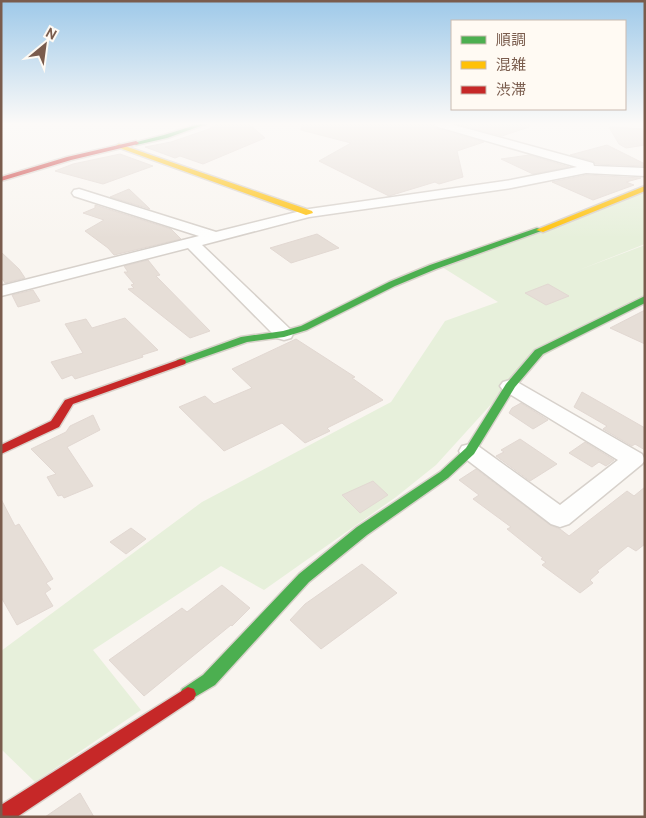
<svg xmlns="http://www.w3.org/2000/svg" width="646" height="818" font-family="Overpass,'Noto Sans JP',sans-serif">
<style>
.green{fill:#e7f0db}
.building{fill:#e6ded7;stroke:#e2d8d2}
.lines{fill:none;stroke-linecap:round;stroke-linejoin:round}
.street-casing{stroke:#d7d1cb;stroke-width:3}
.fast-casing{stroke:#d9d2cb;stroke-width:3}
.slow-casing{stroke:#d9d2cb;stroke-width:3}
.jam-casing{stroke:#d9d2cb;stroke-width:3}
.street{fill:#fefefd;fill-rule:evenodd}
.fast{fill:#4caf50;fill-rule:evenodd}
.slow{fill:#ffc107;fill-rule:evenodd}
.jam{fill:#c62828;fill-rule:evenodd}
</style>
<rect width="100%" height="100%" fill="#f9f5f0"/>
<path class="green" d="M 645,191 L 645,244 L 579,270 L 645,245 L 645,299 L 526,366 L 436,465 L 396,497 L 264,590 L 221,566 L 93,650 L 141,710 L 35,782 L 1,749 L 1,651 L 202,502 L 391,402 L 445,321 L 498,302 L 442,267 Z"/>
<path class="building" d="M 217,124 L 249,124 L 265,138 L 203,164 L 180,156 L 175,158 L 145,147 L 171,142 L 209,129 Z
M 302,124 L 432,124 L 434,128 L 484,142 L 457,151 L 463,177 L 439,184 L 435,182 L 389,196 L 319,161 L 351,143 L 301,130 Z
M 455,124 L 529,124 L 529,127 L 502,136 Z
M 609,127 L 645,129 L 645,145 L 626,148 L 619,144 Z
M 607,145 L 645,164 L 645,166 L 595,164 L 593,161 L 570,155 Z
M 120,154 L 153,166 L 103,184 L 55,171 L 73,164 Z
M 529,155 L 569,167 L 533,174 L 501,159 Z
M 586,175 L 641,178 L 626,182 L 634,185 L 593,200 L 552,182 Z
M 129,189 L 150,209 L 110,197 Z
M 95,205 L 171,229 L 181,239 L 114,255 L 108,248 L 85,231 L 104,220 L 83,213 L 95,208 Z
M 317,234 L 339,248 L 291,263 L 270,248 Z
M 1,252 L 19,269 L 25,278 L 5,283 L 1,277 Z
M 148,260 L 160,275 L 156,276 L 210,331 L 190,338 L 128,289 L 134,288 L 131,285 L 134,284 L 124,272 L 128,272 L 124,266 Z
M 548,284 L 569,296 L 546,305 L 525,293 Z
M 33,290 L 40,301 L 18,307 L 12,295 Z
M 645,310 L 645,344 L 610,328 Z
M 125,318 L 158,350 L 142,355 L 143,357 L 75,379 L 72,375 L 62,379 L 51,362 L 83,353 L 65,324 L 86,319 L 92,328 Z
M 296,339 L 355,377 L 352,378 L 383,400 L 327,428 L 330,431 L 305,443 L 282,423 L 224,451 L 179,407 L 205,396 L 214,404 L 252,388 L 232,369 Z
M 582,392 L 645,428 L 645,450 L 635,444 L 632,446 L 603,429 L 607,426 L 574,407 Z
M 521,403 L 548,420 L 533,429 L 509,413 L 512,408 Z
M 93,415 L 100,430 L 67,447 L 93,486 L 64,498 L 62,495 L 58,496 L 47,477 L 56,474 L 31,449 L 66,432 L 70,426 Z
M 520,439 L 557,464 L 530,481 L 496,456 L 504,452 L 501,450 Z
M 585,442 L 614,460 L 606,466 L 599,462 L 592,467 L 569,453 Z
M 476,469 L 550,525 L 560,529 L 569,536 L 627,491 L 634,496 L 645,487 L 645,544 L 636,551 L 628,546 L 597,571 L 599,572 L 590,580 L 593,583 L 580,593 L 542,565 L 546,562 L 541,559 L 543,558 L 507,529 L 511,527 L 473,499 L 479,495 L 459,480 Z
M 373,481 L 388,495 L 360,513 L 342,495 Z
M 1,499 L 15,526 L 19,524 L 53,579 L 46,583 L 51,589 L 45,593 L 53,606 L 17,625 L 1,597 Z
M 131,528 L 146,539 L 126,554 L 110,542 Z
M 362,564 L 397,593 L 321,649 L 290,620 L 305,604 Z
M 222,585 L 250,608 L 232,626 L 231,625 L 144,696 L 109,660 L 182,608 L 187,612 Z
M 80,793 L 94,817 L 45,817 Z"/>
<g class="lines">
<g class="street-casing">
<path id="street" d="M 434,124 L 450,124 L 593,163 L 594,166 L 645,168 L 645,176 L 586,173 L 511,188 L 309,217 L 202,245 L 291,330 L 293,334 L 291,338 L 284,340 L 277,338 L 188,248 L 1,296 L 1,286 L 199,236 L 74,196 L 72,193 L 74,190 L 79,189 L 216,232 L 309,209 L 511,180 L 577,167 L 435,126 Z
M 510,380 L 517,382 L 642,454 L 645,460 L 642,464 L 569,524 L 560,527 L 551,524 L 462,456 L 459,451 L 462,446 L 470,444 L 478,446 L 560,505 L 618,460 L 503,390 L 500,386 L 503,382 Z"/>
</g>
<g class="fast-casing">
<path id="fast" d="M 199,124 L 206,124 L 167,138 L 136,145 L 133,143 L 164,135 Z
M 537,228 L 544,230 L 436,269 L 395,286 L 307,330 L 284,337 L 247,342 L 181,365 L 176,362 L 177,360 L 241,337 L 283,331 L 301,326 L 389,282 L 430,265 Z
M 645,296 L 645,303 L 543,354 L 515,387 L 474,454 L 448,478 L 367,535 L 309,582 L 215,685 L 188,701 L 182,699 L 180,694 L 182,689 L 203,675 L 299,574 L 357,527 L 440,472 L 466,448 L 506,384 L 535,350 Z"/>
</g>
<g class="slow-casing">
<path id="slow" d="M 119,144 L 312,211 L 313,213 L 306,215 L 117,147 L 116,146 Z
M 645,186 L 645,191 L 543,232 L 536,230 Z"/>
</g>
<g class="jam-casing">
<path id="jam" d="M 136,141 L 139,143 L 138,144 L 71,160 L 1,181 L 1,177 L 67,157 Z
M 181,359 L 185,360 L 186,362 L 185,364 L 73,404 L 59,427 L 1,454 L 1,445 L 51,421 L 65,400 Z
M 188,687 L 194,689 L 196,694 L 194,699 L 17,817 L 1,817 L 1,805 Z"/>
</g>
<use href="#street" class="street"/>
<use href="#fast" class="fast"/>
<use href="#slow" class="slow"/>
<use href="#jam" class="jam"/>
</g>
<linearGradient id="sky" x2="0" y2="1"><stop stop-color="#9ec9e9"/><stop offset="0.52" stop-color="#fcfaf8"/><stop offset="1" stop-color="#fcfaf8" stop-opacity="0"/></linearGradient>
<rect width="646" height="238" fill="url(#sky)"/>
<rect width="646" height="818" fill="none" stroke="#7a5c4d" stroke-width="5"/>
<rect x="451" y="20" width="175" height="90" fill="#fffaf3" stroke="#cabbb1"/>
<rect x="461" y="36" width="25" height="8" fill="#4caf50" stroke="#cabbb1"/>
<text x="496" y="45" font-size="15" fill="#7a5c4d">順調</text>
<rect x="461" y="61" width="25" height="8" fill="#ffc107" stroke="#cabbb1"/>
<text x="496" y="70" font-size="15" fill="#7a5c4d">混雑</text>
<rect x="461" y="86" width="25" height="8" fill="#c62828" stroke="#cabbb1"/>
<text x="496" y="95" font-size="15" fill="#7a5c4d">渋滞</text>
<g transform="translate(45 45) rotate(29)" stroke="#fffaf3" stroke-width="4" paint-order="stroke">
<path d="M0-4L9 19L0 12L-9 19Z" fill="#7a5c4d"/>
<text y="-8" font-size="14" font-weight="bold" text-anchor="middle" fill="#7a5c4d">N</text>
</g>
</svg>
